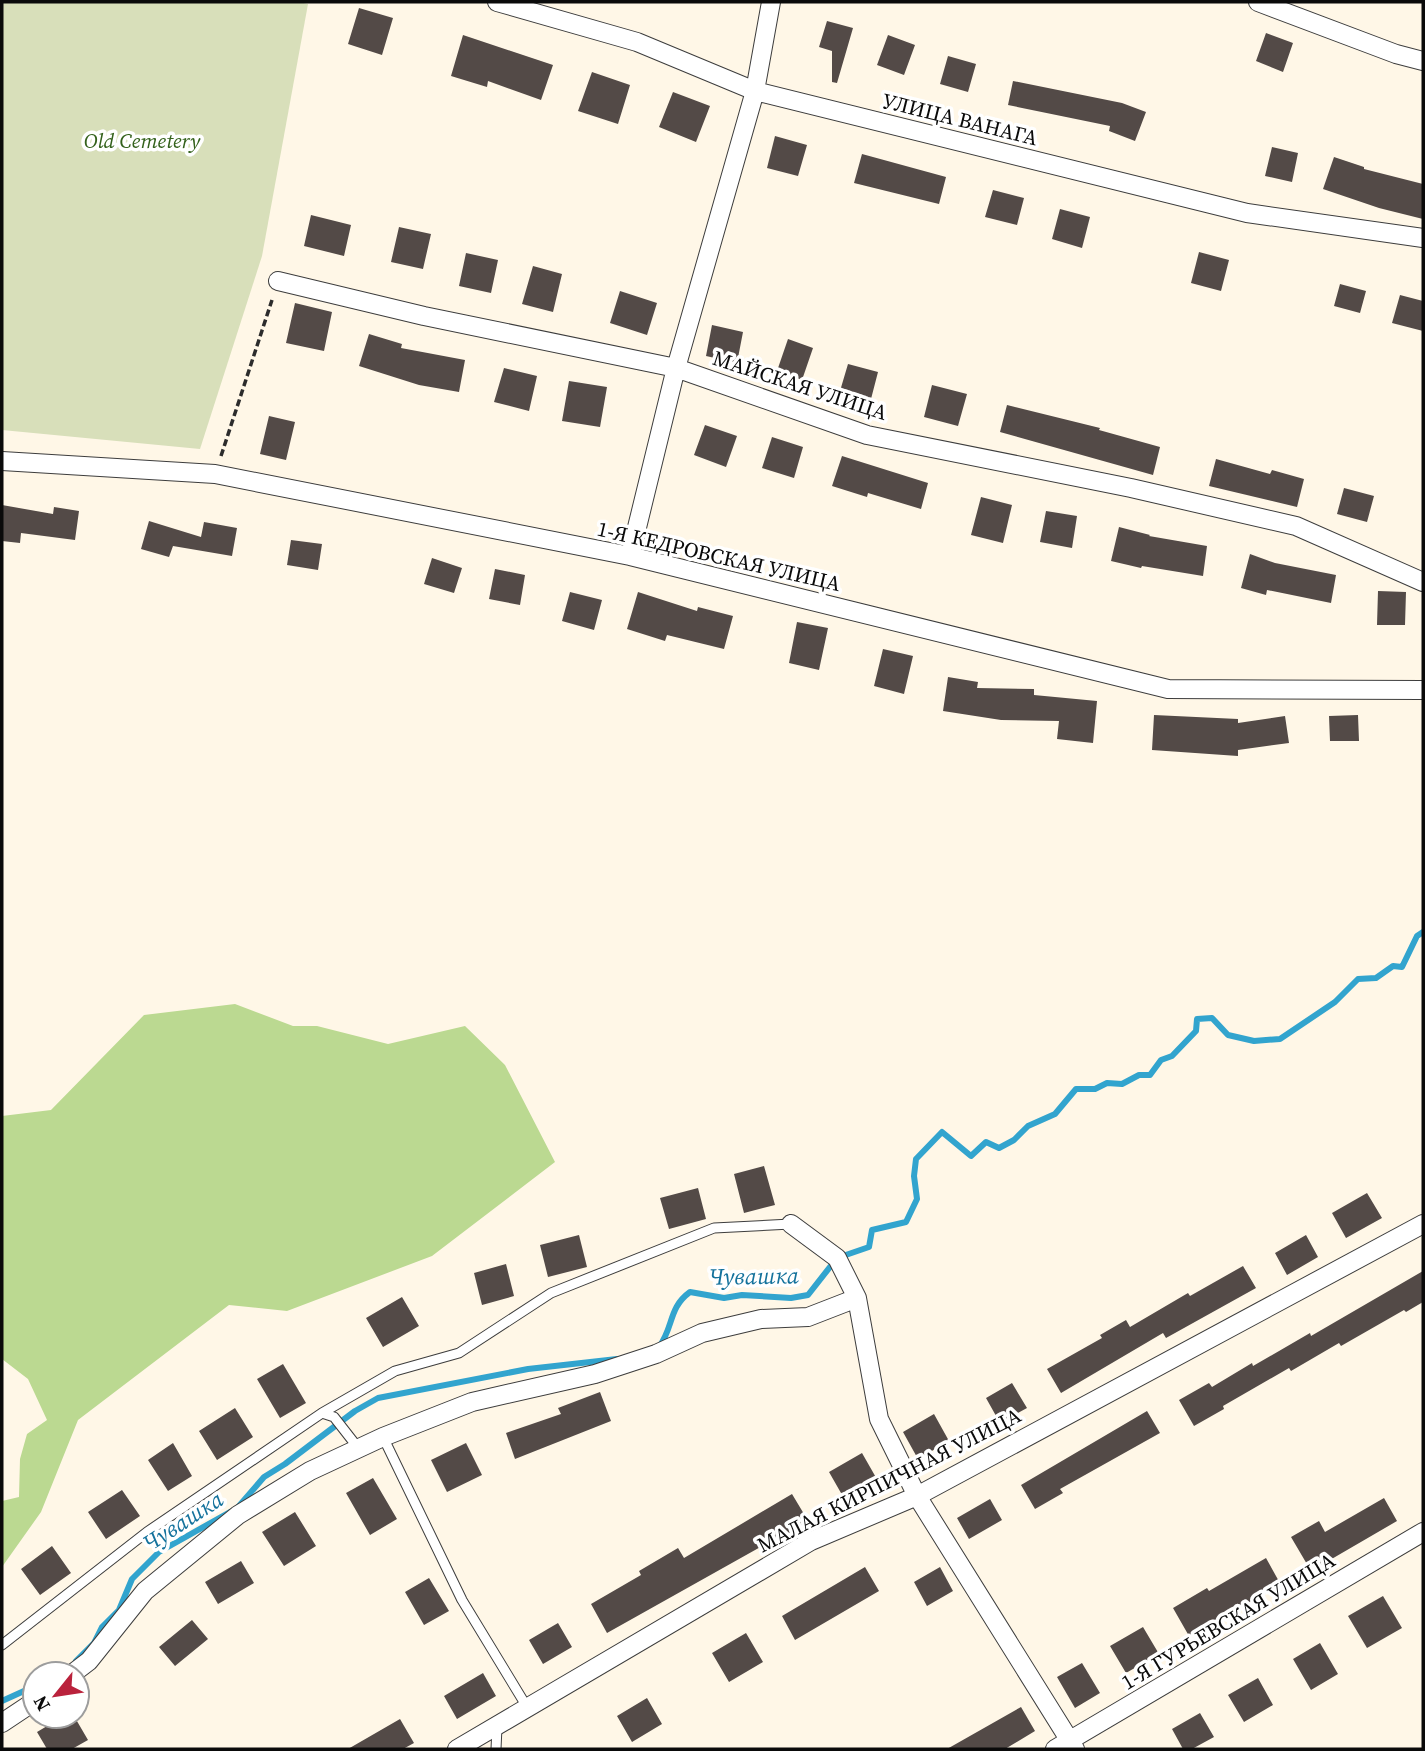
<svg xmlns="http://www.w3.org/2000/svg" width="1425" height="1751" font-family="'Source Serif 4',serif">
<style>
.forest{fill:#bbd991}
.cemetery{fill:#d8dfba}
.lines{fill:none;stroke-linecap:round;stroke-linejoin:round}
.stream{stroke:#32a4ce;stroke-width:6}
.building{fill:#534a47}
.service-casing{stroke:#3d3d3d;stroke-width:11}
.minor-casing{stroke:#3d3d3d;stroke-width:20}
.path{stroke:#2c2c2c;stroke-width:3.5;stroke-dasharray:7 3.5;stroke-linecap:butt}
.service{stroke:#fff;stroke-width:9}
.minor{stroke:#fff;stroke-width:18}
.labels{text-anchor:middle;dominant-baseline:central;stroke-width:7;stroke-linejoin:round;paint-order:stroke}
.street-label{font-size:21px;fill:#0a0a0a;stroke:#fff}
.park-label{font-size:21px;font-style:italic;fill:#33611b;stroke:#fff}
.water-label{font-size:23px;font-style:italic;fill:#14729c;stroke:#fff}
</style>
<rect width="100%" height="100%" fill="#fff7e7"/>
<path class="forest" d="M 235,1004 L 293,1026 L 317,1026 L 388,1044 L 465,1026 L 505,1065 L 555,1162 L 432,1256 L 287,1311 L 229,1305 L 78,1420 L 41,1512 L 2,1567 L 2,1501 L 19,1497 L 20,1459 L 27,1434 L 47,1420 L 28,1379 L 2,1359 L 2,1116 L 51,1110 L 144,1015 Z"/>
<path class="cemetery" d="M 2,2 L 299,2 L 308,4 L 262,256 L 200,449 L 2,430 Z"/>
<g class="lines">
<path class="stream" d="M 659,1347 C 674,1327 668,1308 690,1292 L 724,1298 L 742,1295 L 791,1298 L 808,1295 L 837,1258 L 869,1247 L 872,1230 L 906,1222 L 917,1199 L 914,1176 L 916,1159 L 942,1132 L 971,1156 L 986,1142 L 999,1148 L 1014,1140 L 1028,1126 L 1055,1114 L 1076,1089 L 1095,1089 L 1107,1083 L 1122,1084 L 1139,1075 L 1150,1075 L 1161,1060 L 1172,1056 L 1196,1031 L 1197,1019 L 1212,1018 L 1228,1035 L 1254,1041 L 1280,1039 L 1335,1002 L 1358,979 L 1376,978 L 1393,966 L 1402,967 L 1417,936 L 1423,932
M 239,1506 L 264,1477 L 285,1464 L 355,1411 L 378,1398 L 528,1369 L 617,1359
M 76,1661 L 94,1643 L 102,1627 L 119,1610 L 132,1579 L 159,1552 L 230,1512
M 2,1701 L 35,1686"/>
</g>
<path class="building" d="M 359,8 L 393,18 L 382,55 L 348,44 Z
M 827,21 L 853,28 L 837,83 L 832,82 L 832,51 L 819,47 Z
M 1266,33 L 1293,43 L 1283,72 L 1256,61 Z
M 463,35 L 553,65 L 541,100 L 488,81 L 487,87 L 451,76 Z
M 888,35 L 915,45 L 904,75 L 877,65 Z
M 948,56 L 976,64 L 968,92 L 940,84 Z
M 592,72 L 630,85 L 618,124 L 578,111 Z
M 1013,81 L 1122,103 L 1146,112 L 1135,141 L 1109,131 L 1110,126 L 1008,105 Z
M 673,92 L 710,106 L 696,142 L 659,127 Z
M 775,136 L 807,145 L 798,176 L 767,168 Z
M 1272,147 L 1298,153 L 1292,182 L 1265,176 Z
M 862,154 L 946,177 L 939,204 L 854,183 Z
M 1334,157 L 1364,167 L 1364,169 L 1423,184 L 1423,219 L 1379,208 L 1323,189 Z
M 993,190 L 1024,198 L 1017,225 L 985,217 Z
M 1060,209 L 1090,217 L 1082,248 L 1052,239 Z
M 311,215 L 351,225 L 344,256 L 304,246 Z
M 399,227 L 431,234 L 423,269 L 391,262 Z
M 1199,252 L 1229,260 L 1221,291 L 1191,283 Z
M 466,253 L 498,260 L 491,293 L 459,286 Z
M 533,266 L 562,274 L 553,312 L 522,304 Z
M 1340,284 L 1366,291 L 1360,313 L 1334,306 Z
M 620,291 L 657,303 L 647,335 L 610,323 Z
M 1400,295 L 1423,301 L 1423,331 L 1392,323 Z
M 295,303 L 332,312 L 324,351 L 286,343 Z
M 712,325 L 743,332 L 737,363 L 706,356 Z
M 369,334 L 402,344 L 401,348 L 465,360 L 459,392 L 419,385 L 359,366 Z
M 788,339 L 813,348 L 802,380 L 777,371 Z
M 848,364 L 878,372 L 871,399 L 840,391 Z
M 504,368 L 537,376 L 529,411 L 494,402 Z
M 569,381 L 607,387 L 600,427 L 562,421 Z
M 932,385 L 967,394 L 958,426 L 924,417 Z
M 1007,405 L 1100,428 L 1099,430 L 1160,447 L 1153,475 L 1000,432 Z
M 269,416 L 295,422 L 286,460 L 260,454 Z
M 705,425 L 737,436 L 726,467 L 694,455 Z
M 772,437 L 803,447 L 794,478 L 762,468 Z
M 842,456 L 928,483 L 921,509 L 868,493 L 867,497 L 832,486 Z
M 1216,459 L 1270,474 L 1272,470 L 1304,479 L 1297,507 L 1209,486 Z
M 1344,488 L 1374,496 L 1367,522 L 1337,514 Z
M 981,497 L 1012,505 L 1003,543 L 971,535 Z
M 2,505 L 53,514 L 54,507 L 79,511 L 75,540 L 21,533 L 20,543 L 2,541 Z
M 1046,511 L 1077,516 L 1072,548 L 1040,542 Z
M 149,521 L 201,537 L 204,522 L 237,528 L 232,556 L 173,546 L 169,557 L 141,549 Z
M 1119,527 L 1150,535 L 1149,536 L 1207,546 L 1203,576 L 1142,566 L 1141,568 L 1111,561 Z
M 291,540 L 322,544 L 318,570 L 287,565 Z
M 1250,554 L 1275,563 L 1336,575 L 1331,603 L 1267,590 L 1266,595 L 1241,588 Z
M 432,558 L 462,568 L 454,593 L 424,584 Z
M 495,569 L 525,575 L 520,605 L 489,599 Z
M 1378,591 L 1406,592 L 1405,625 L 1377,625 Z
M 570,592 L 602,600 L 594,630 L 562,621 Z
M 638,592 L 697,611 L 698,607 L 733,616 L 724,649 L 667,635 L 665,641 L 627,629 Z
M 797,622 L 828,628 L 819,670 L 789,663 Z
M 883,649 L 913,656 L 904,694 L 874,686 Z
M 948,677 L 978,682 L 977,688 L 1034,689 L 1034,695 L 1097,701 L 1093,743 L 1057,739 L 1059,721 L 1001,720 L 943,711 Z
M 1154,715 L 1238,719 L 1238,723 L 1285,716 L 1289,743 L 1238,750 L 1238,756 L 1152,750 Z
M 1358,715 L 1359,741 L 1330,741 L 1329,716 Z
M 764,1166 L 775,1205 L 744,1213 L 734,1174 Z
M 698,1188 L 706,1219 L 669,1229 L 660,1198 Z
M 1367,1193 L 1382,1218 L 1346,1238 L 1332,1213 Z
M 579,1235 L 587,1267 L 548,1277 L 540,1245 Z
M 1306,1235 L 1318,1257 L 1287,1275 L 1275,1253 Z
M 506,1264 L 514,1296 L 482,1305 L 474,1273 Z
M 1243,1266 L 1256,1288 L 1166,1338 L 1163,1333 L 1061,1393 L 1047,1369 L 1102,1338 L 1100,1335 L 1126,1320 L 1130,1327 L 1188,1293 L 1190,1296 Z
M 1423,1271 L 1423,1302 L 1406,1312 L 1404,1310 L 1341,1346 L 1339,1343 L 1291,1371 L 1289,1368 L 1223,1406 L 1224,1409 L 1194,1426 L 1179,1400 L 1209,1383 L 1212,1387 L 1252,1363 L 1253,1366 L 1310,1333 L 1311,1336 Z
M 402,1297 L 419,1326 L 383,1347 L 366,1318 Z
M 283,1364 L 306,1403 L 280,1418 L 257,1379 Z
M 1012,1383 L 1027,1408 L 1000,1423 L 986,1398 Z
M 600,1392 L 611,1421 L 515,1459 L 506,1433 L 561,1414 L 558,1408 Z
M 235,1408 L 253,1437 L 217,1460 L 199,1431 Z
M 1147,1411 L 1160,1433 L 1060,1489 L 1063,1493 L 1035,1509 L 1021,1485 Z
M 934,1414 L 949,1441 L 918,1459 L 903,1432 Z
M 173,1443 L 192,1476 L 168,1491 L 148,1460 Z
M 466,1443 L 482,1475 L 447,1492 L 431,1460 Z
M 862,1453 L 878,1481 L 845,1500 L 829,1472 Z
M 373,1478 L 397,1519 L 370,1535 L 346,1493 Z
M 122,1490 L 140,1516 L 106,1539 L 88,1512 Z
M 792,1494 L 810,1524 L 782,1540 L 780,1536 L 607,1633 L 591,1604 L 641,1575 L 639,1571 L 678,1548 L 684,1558 Z
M 1384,1498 L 1397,1521 L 1311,1571 L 1291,1537 L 1319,1521 L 1325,1532 Z
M 990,1499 L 1002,1520 L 969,1539 L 957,1518 Z
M 295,1512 L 316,1546 L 284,1566 L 262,1532 Z
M 52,1546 L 71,1573 L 40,1595 L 21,1569 Z
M 1266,1558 L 1281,1585 L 1189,1636 L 1173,1608 L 1207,1588 L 1209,1591 Z
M 241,1561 L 254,1583 L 218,1604 L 205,1582 Z
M 865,1567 L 879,1591 L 795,1640 L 782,1616 Z
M 940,1567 L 953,1591 L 927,1606 L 914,1582 Z
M 429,1578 L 449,1611 L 424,1625 L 405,1592 Z
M 1383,1596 L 1402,1628 L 1367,1648 L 1348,1616 Z
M 192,1620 L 208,1639 L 175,1666 L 159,1647 Z
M 558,1623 L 572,1647 L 543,1664 L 529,1640 Z
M 1143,1627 L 1159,1654 L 1126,1673 L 1110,1646 Z
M 746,1633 L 763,1662 L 729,1682 L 712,1653 Z
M 1320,1643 L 1338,1674 L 1311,1690 L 1293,1659 Z
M 1082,1663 L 1100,1693 L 1075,1708 L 1057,1677 Z
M 483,1673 L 496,1696 L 457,1719 L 444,1696 Z
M 1258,1678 L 1273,1705 L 1244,1722 L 1228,1695 Z
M 647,1698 L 662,1724 L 632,1742 L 617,1716 Z
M 1021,1707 L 1035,1731 L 1005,1749 L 947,1749 Z
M 1200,1713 L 1214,1737 L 1192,1749 L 1183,1749 L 1172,1729 Z
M 64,1716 L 74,1716 L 88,1740 L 72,1749 L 47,1749 L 37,1732 Z
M 400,1719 L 414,1743 L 403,1749 L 348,1749 Z"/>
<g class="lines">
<g class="service-casing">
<path id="service" d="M 322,1413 L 334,1417 L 359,1449
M 383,1437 L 462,1600 L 527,1707
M 2,1645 L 147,1532 L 322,1413 L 395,1371 L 459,1353 L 551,1293 L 714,1228 L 791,1224
M 496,1749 L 497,1727"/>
</g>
<g class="minor-casing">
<path id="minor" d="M 497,2 L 637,42 L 755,91 L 1247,213 L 1423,238
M 1258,2 L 1396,54 L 1423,61
M 278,281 L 424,316 L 676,368 L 867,435 L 1131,488 L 1296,526 L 1423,582
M 2,461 L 215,474 L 630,556 L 1168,689 L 1423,690
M 630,556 L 676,368 L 755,91 L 771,2
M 791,1224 L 837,1258 L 857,1298 L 879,1419 L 917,1496 L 1075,1749
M 72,1674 L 89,1661 L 145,1591 L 238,1515 L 310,1471 L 383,1437 L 472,1402 L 595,1374 L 656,1354 L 702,1333 L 761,1319 L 808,1317 L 857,1298
M 2,1723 L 35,1701
M 457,1749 L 811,1541 L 917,1496 L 1423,1224
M 1055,1749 L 1423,1532"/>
</g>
<path class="path" d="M 221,456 L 272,300"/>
<use href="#service" class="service"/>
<use href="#minor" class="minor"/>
</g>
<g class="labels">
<g class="street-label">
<text transform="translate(960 119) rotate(14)">УЛИЦА ВАНАГА</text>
<text transform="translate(800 385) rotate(18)">МАЙСКАЯ УЛИЦА</text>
<text transform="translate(719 556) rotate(13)">1-Я КЕДРОВСКАЯ УЛИЦА</text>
<text transform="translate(889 1480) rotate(-27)">МАЛАЯ КИРПИЧНАЯ УЛИЦА</text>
<text transform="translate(1228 1621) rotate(-31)">1-Я ГУРЬЕВСКАЯ УЛИЦА</text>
</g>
<g class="park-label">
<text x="142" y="140">Old Cemetery</text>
</g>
<g class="water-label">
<text transform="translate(754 1276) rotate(-1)">Чувашка</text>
<text transform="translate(183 1521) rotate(-33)">Чувашка</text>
</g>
</g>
<rect width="1425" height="1751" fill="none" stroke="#0a0a0a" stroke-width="7"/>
<g transform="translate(56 1695) rotate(240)"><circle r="33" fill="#ffffff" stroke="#9d9d9d" stroke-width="2"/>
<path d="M0-5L12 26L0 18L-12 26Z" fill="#ba223c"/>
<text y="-10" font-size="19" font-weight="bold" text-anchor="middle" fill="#0a0a0a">N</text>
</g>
</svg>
